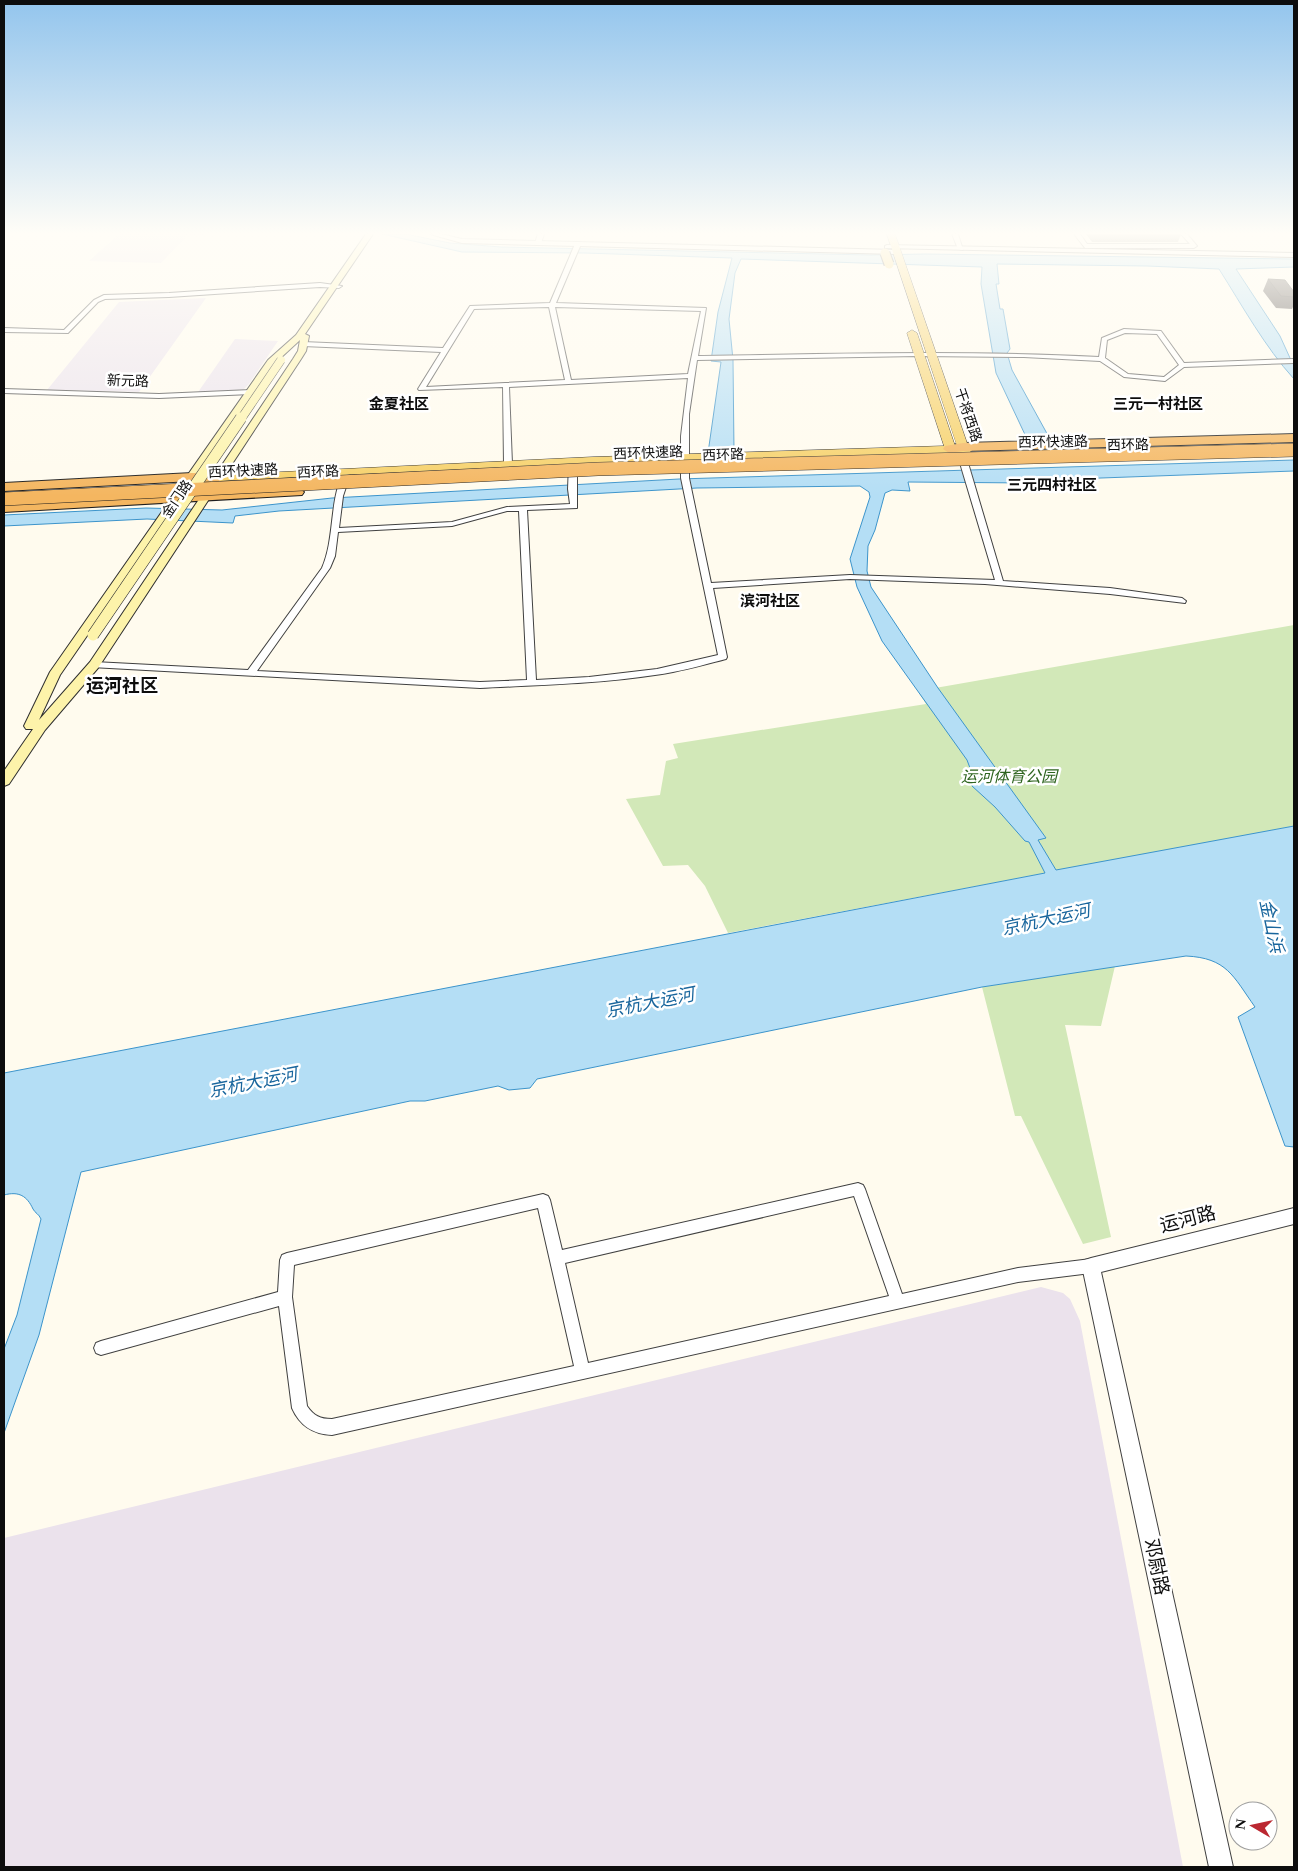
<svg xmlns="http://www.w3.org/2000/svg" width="1298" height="1871" font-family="Spectral,'Noto Sans SC',serif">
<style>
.industrial{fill:#ebe2ec}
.green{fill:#d2e8b8}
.water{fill:#b4def5;stroke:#3c94cb}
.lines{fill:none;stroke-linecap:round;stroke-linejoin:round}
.minor-casing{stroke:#404040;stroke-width:2}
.tertiary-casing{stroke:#404040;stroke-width:2}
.secondary-casing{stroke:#2f2f2f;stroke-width:2}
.primary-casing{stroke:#1e1e1e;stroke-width:1}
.trunk-casing{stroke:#1e1e1e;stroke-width:2}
.minor{fill:#fff;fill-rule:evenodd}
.tertiary{fill:#fff;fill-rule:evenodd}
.secondary{fill:#fdf3aa;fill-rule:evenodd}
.primary{fill:#f6d067;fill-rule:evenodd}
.trunk{fill:#f4b660;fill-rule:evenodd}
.secondary-bridge-far1-casing{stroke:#2f2f2f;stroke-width:9;stroke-linecap:butt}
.secondary-bridge-casing{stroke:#2f2f2f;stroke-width:12;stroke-linecap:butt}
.primary-bridge-casing{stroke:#1e1e1e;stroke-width:11;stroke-linecap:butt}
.trunk-bridge-casing{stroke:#1e1e1e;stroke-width:14;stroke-linecap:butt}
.secondary-bridge-far1{stroke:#fdf3aa;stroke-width:8}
.secondary-bridge{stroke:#fdf3aa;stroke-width:11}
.primary-bridge{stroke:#f6d067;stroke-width:9}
.trunk-bridge{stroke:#f4b660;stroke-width:13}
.wall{fill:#4a4340}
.building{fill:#564e4a;stroke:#3c3734}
.labels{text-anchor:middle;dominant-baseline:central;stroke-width:5;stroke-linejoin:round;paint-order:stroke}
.far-street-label{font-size:14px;fill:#0d0d0d;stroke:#fff}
.far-neighbourhood-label{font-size:15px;font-weight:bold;fill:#0d0d0d;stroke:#fff}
.park-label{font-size:16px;font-style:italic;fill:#2e641f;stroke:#fff}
.neighbourhood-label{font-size:18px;font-weight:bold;fill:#0d0d0d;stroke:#fff}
.water-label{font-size:18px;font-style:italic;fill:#19669d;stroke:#fff}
.near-street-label{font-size:19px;fill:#0d0d0d;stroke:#fff}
</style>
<rect width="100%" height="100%" fill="#fffbee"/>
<path class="industrial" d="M 119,234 L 207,234 L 204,236 L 188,235 L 161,263 L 89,261 Z
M 206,298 L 139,392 L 47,390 L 119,302 Z
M 235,339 L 278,341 L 249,384 L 241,392 L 196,395 Z
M 1041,1287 L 1063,1293 L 1070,1299 L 1080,1321 L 1183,1867 L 4,1867 L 4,1538 Z"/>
<path class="green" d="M 1294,625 L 1294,826 L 728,933 L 705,886 L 688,865 L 663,866 L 626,799 L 660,795 L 666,761 L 678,758 L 673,744 L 926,704 L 918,691 Z
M 1115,966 L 1101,1026 L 1065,1025 L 1111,1237 L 1083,1244 L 1021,1116 L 1015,1116 L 982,987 Z"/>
<path class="water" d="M 382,234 L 405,234 L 450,243 L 501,247 L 870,255 L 925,254 L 1294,259 L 1294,267 L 1236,269 L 1280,336 L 1290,358 L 1294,363 L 1294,379 C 1265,347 1243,307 1219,269 L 1147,266 L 997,264 L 999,284 L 996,284 L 1000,309 L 1003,309 L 1010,349 L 1007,353 L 1012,370 L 1050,439 L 1028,441 L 996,373 L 981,284 L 982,267 L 741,259 L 735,273 L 729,319 L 733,360 L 734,452 L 708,453 L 721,362 L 711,361 L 718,312 L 732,258 L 585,253 L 462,252 Z
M 1294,460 L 1294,471 L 1046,480 L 1028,483 L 908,482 L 910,491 L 892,490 L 885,493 L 875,530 L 868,546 L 867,571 L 871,587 L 938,688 L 1046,838 L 1038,840 L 1056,870 L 1294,826 L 1294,1147 L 1285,1146 L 1238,1017 L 1255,1007 C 1233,976 1227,958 1186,956 L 982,987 L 537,1079 L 530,1088 L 509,1090 L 498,1086 L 425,1101 L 410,1101 L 81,1172 L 39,1335 L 4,1433 L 4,1349 L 17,1315 L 41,1219 C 39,1214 35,1213 33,1209 C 27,1196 19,1191 4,1195 L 4,1073 L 1045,873 L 1029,842 L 1025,841 L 995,807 L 972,786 L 970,768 L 967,760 L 882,641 L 857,587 L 850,559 L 870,497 L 869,492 L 860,486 L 697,488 L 279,511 L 235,516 L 233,523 L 147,519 L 4,526 L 4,515 L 146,508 L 222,510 L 332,498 L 679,479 Z"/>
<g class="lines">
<g class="minor-casing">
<path id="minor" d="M 538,234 L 544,234 L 541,243 L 538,245 L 535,243 Z
M 952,234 L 958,234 L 963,250 L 958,249 Z
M 1074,234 L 1080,234 L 1087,244 L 1190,244 L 1181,234 L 1187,234 L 1197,246 L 1194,248 L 1085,248 Z
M 578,242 L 581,244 L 556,303 L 706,308 L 698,356 C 832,354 965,350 1099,357 L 1102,338 L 1124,329 L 1161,331 L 1184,363 L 1294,359 L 1294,363 L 1184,367 L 1165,381 L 1124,377 L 1100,361 L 1024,357 L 918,356 L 697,360 L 689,414 L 689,478 L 711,583 L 850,575 L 995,580 L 960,463 L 964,461 L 968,463 L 1003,581 L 1110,588 L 1182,598 L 1186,601 L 1185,603 L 1110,594 L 985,584 L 850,579 L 713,588 L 727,657 L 726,659 C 703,665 679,672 655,675 C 596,684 538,685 480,688 L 91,667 L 91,663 L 94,662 L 248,670 L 322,568 C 335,538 329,503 343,473 L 350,475 L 343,496 L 339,528 L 452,522 L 507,507 L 570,504 L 568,489 L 569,463 L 573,461 L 577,463 L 577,508 L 527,510 L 536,680 L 589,677 L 657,669 L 718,655 L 681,478 L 681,436 L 688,378 L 509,387 L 512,464 L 508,466 L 504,464 L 503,387 L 419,390 L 418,389 L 441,352 L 303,346 L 300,344 L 303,342 L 443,348 L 470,306 L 550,303 L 575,244 ZM 549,307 L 565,380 L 426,387 L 474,309 ZM 555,307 L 701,311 L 688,374 L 571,380 ZM 1125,333 L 1157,334 L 1179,365 L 1164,377 L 1128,374 L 1105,358 L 1107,340 ZM 507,511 L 519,511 L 527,680 L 480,682 L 257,671 L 330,568 L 335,556 L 338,532 L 452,526 Z
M 320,283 L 342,286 L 339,288 L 320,287 L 169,297 L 105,299 L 98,302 L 68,333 L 4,332 L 4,328 L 64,330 L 94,300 L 104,295 L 169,293 Z
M 858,1183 L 863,1185 L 865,1189 L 902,1294 L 1018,1268 L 1091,1259 L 1096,1261 L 1098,1266 L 1096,1271 L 1091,1273 L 1018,1282 L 332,1435 C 313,1434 300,1426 292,1408 L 279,1306 L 101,1355 L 96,1353 L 94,1348 L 96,1343 L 101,1341 L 278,1292 L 280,1260 L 282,1255 L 287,1253 L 543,1194 L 548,1196 L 550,1200 L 562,1250 ZM 854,1196 L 889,1296 L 588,1363 L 565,1263 ZM 538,1208 L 574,1366 L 332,1419 C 320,1419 314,1416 307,1406 L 292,1297 L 294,1265 Z"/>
</g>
<g class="tertiary-casing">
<path id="tertiary" d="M 430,234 L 441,234 L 462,239 L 896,250 L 899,252 L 896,254 L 462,243 Z
M 887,245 L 1294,253 L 1294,257 L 885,248 L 885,246 Z
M 4,389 L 159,394 L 251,390 L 255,392 L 251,394 L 159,398 L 4,393 Z
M 1294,1208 L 1294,1224 L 1101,1272 L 1233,1867 L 1209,1867 L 1082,1266 L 1085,1260 L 1091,1258 Z"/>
</g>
<g class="secondary-casing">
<path id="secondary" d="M 366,234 L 373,234 L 305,334 L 309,336 L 306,351 L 301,359 L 98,668 L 45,730 L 9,784 L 4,786 L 4,771 L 33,729 L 26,729 L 24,726 L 50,672 L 268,360 L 296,335 ZM 300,340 L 298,351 L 293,359 L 90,662 L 39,720 L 60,675 L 274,364 Z"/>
</g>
<g class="primary-casing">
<path id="primary" d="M 887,234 L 895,234 L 968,446 L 973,449 L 970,452 L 973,458 L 971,460 L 963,460 L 960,453 L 957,453 L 959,458 L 957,460 L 949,460 L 946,453 L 593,463 L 199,482 L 193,479 L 199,476 L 593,457 L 944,446 L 907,333 L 912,330 L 917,333 L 955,446 L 957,446 Z"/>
</g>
<g class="trunk-casing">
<path id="trunk" d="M 1294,434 L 1294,442 L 963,451 L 949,453 L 943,449 L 945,446 L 963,443 Z
M 192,473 L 218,474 L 224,478 L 218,482 L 192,481 L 4,491 L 4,483 Z
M 298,488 L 304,492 L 302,495 L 4,512 L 4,504 Z"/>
</g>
<use href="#minor" class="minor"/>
<use href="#tertiary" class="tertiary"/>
<use href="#secondary" class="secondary"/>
<use href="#primary" class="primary"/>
<use href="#trunk" class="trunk"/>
<g class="secondary-bridge-far1-casing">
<path id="secondary-bridge-far1" d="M 241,419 L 281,360"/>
</g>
<g class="secondary-bridge-casing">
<path id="secondary-bridge" d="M 93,635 L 241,418"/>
</g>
<g class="primary-bridge-casing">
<path id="primary-bridge" d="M 885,253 L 889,264"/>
</g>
<g class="trunk-bridge-casing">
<path id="trunk-bridge" d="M 4,499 L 598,469 L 1294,450"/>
</g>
<use href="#secondary-bridge-far1" class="secondary-bridge-far1"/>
<use href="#secondary-bridge" class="secondary-bridge"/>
<use href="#primary-bridge" class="primary-bridge"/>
<use href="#trunk-bridge" class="trunk-bridge"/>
</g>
<path class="wall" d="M 1086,234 L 1181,234 L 1178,242 L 1092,242 Z
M 1268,279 L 1294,297 L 1294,305 L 1292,309 L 1276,308 L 1263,291 Z"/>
<path class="building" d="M 1268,279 L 1285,280 L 1294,292 L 1294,297 L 1281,296 Z"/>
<linearGradient id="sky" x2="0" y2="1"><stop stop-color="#93c5ed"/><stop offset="0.47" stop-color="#fffdf7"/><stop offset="1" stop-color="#fffdf7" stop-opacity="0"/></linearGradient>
<rect width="1298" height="496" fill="url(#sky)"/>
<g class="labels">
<g class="far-street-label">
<text transform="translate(128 381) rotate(2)">新元路</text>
<text transform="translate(968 415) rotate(71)">干将西路</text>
<text transform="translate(1053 442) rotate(-1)">西环快速路</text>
<text transform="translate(1128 445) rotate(-1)">西环路</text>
<text transform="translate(648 453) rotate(-2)">西环快速路</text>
<text transform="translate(723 455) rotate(-2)">西环路</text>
<text transform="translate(243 471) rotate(-3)">西环快速路</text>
<text transform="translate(318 472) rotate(-3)">西环路</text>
<text transform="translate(177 499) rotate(-56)">金门路</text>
</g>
<g class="far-neighbourhood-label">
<text x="399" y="404">金夏社区</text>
<text x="1158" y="404">三元一村社区</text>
<text x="1052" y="485">三元四村社区</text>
<text x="770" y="601">滨河社区</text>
</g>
<g class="park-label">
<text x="1009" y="777">运河体育公园</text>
</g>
<g class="neighbourhood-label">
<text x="122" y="686">运河社区</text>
</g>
<g class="water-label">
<text transform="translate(1046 920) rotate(-12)">京杭大运河</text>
<text transform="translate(1271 926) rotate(78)">金山浜</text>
<text transform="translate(650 1003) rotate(-11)">京杭大运河</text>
<text transform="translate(253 1083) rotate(-11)">京杭大运河</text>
</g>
<g class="near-street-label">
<text transform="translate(1188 1220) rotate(-14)">运河路</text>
<text transform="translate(1156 1567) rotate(78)">邓尉路</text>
</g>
</g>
<rect width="1298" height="1871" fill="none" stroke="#0d0d0d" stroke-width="10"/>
<g transform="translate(1253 1826) rotate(279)"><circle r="24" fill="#ffffff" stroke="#9e9e9e"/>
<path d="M0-4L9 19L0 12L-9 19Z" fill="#bb2831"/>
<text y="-8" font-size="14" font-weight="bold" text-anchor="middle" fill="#0d0d0d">N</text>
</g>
</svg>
